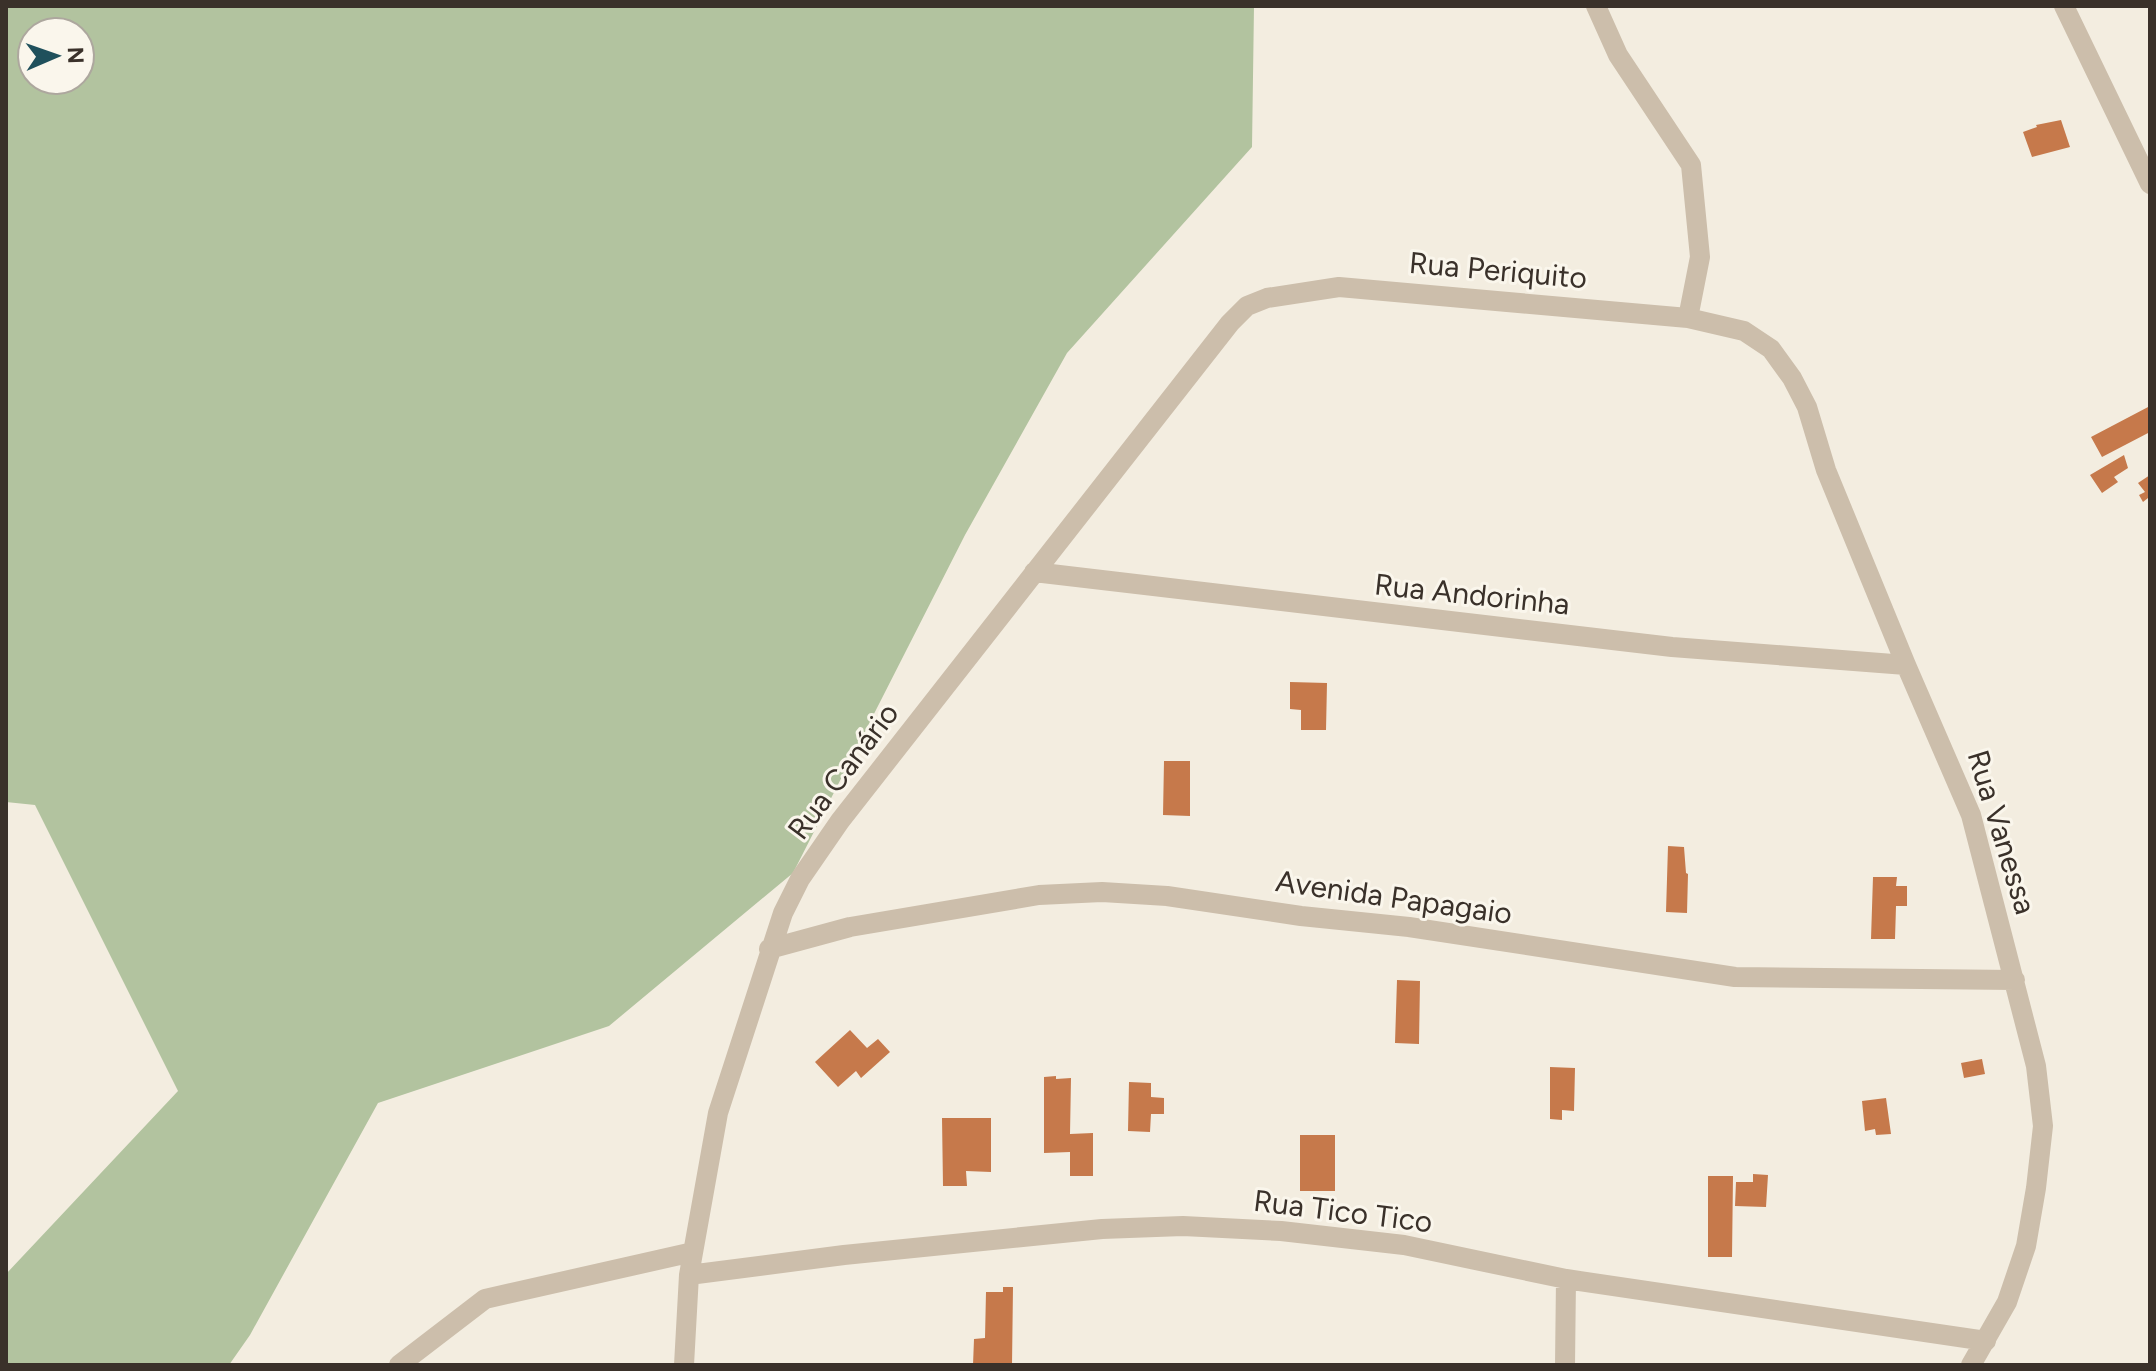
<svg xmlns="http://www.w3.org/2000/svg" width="2156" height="1371" font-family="Figtree,sans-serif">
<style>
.green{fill:#b2c39f;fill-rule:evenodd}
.building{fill:#c6794b}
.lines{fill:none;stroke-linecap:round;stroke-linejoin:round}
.minor{stroke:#ccbeab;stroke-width:20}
.labels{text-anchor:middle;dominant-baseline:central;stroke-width:6;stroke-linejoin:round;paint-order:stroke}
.street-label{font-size:30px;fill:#3a312a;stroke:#faf6ec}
</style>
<rect width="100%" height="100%" fill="#f3ede0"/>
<path class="green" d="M 6,6 L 1254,6 L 1252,147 L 1067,353 L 965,535 L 793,873 L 609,1026 L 378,1103 L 250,1335 L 229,1365 L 6,1365 L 6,1274 L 178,1091 L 35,805 L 6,802 ZM 32,32 L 80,32 L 80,80 L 32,80 Z"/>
<path class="building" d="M 2061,120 L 2070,147 L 2032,157 L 2023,132 L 2037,127 L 2036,125 Z
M 2150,406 L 2150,432 L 2102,457 L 2091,437 Z
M 2124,455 L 2128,468 L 2114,477 L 2118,482 L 2102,493 L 2090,475 Z
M 2150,475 L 2150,502 L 2148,498 L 2143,502 L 2139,495 L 2145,492 L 2138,483 Z
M 1290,682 L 1327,683 L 1326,730 L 1301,730 L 1301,710 L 1290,709 Z
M 1164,761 L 1190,761 L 1190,816 L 1163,815 Z
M 1668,846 L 1684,847 L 1686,873 L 1688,874 L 1687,913 L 1666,912 Z
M 1873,877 L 1897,877 L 1896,886 L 1907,886 L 1907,906 L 1896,906 L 1895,939 L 1871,939 Z
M 1397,980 L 1420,981 L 1419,1044 L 1395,1043 Z
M 850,1030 L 867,1048 L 878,1039 L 890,1052 L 861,1078 L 856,1071 L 838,1087 L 815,1062 Z
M 1982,1059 L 1985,1074 L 1964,1078 L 1961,1063 Z
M 1550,1067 L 1575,1068 L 1574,1111 L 1562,1110 L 1562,1120 L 1550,1119 Z
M 1056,1076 L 1056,1079 L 1071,1078 L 1070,1134 L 1093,1133 L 1093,1176 L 1070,1176 L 1070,1152 L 1044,1153 L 1044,1077 Z
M 1129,1082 L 1151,1083 L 1151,1097 L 1164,1098 L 1164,1114 L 1151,1114 L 1150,1132 L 1128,1131 Z
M 1886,1098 L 1891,1134 L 1876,1135 L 1875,1129 L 1865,1131 L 1862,1101 Z
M 942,1118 L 991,1118 L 991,1172 L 966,1171 L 967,1186 L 943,1186 Z
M 1300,1135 L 1335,1135 L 1335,1191 L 1300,1191 Z
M 1753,1174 L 1768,1175 L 1766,1207 L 1735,1206 L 1736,1182 L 1753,1182 Z
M 1708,1176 L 1733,1176 L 1732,1257 L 1708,1257 Z
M 1003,1287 L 1013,1287 L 1012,1365 L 973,1365 L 974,1339 L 985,1338 L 986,1292 L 1003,1292 Z"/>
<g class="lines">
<path class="minor" d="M 1596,6 L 1618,55 L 1691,165 L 1700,257 L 1688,318
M 2064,6 L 2150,184
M 1034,572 L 1672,647 L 1906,665
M 769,949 L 850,927 L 1039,895 L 1102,892 L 1167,896 L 1301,916 L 1409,927 L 1735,977 L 2015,980
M 689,1275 L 844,1255 L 1102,1229 L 1183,1226 L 1281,1231 L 1404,1245 L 1566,1279 L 1986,1341
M 399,1365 L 485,1299 L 693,1252
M 684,1365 L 689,1275 L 718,1113 L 783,913 L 800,879 L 840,821 L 1230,323 L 1247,306 L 1267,298 L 1339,287 L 1688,318 L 1744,331 L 1771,349 L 1792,378 L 1807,407 L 1826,470 L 1906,665 L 1971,815 L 2036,1066 L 2043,1126 L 2036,1188 L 2026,1246 L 2007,1302 L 1971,1365
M 1565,1365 L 1566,1279"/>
</g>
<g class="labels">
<g class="street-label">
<text transform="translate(1498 270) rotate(5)">Rua Periquito</text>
<text transform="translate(1472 594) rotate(6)">Rua Andorinha</text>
<text transform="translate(843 771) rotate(-53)">Rua Canário</text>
<text transform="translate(2002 832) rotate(73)">Rua Vanessa</text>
<text transform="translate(1394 897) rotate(8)">Avenida Papagaio</text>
<text transform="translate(1343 1211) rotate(7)">Rua Tico Tico</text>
</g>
</g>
<rect width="2156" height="1371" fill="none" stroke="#3a312a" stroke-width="16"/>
<g transform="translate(56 56) rotate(88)"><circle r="38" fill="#faf6ec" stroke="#ada79e" stroke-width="2"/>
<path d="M0-6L14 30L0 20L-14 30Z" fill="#1f505c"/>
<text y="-12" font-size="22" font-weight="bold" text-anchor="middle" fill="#3a312a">N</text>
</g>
</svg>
